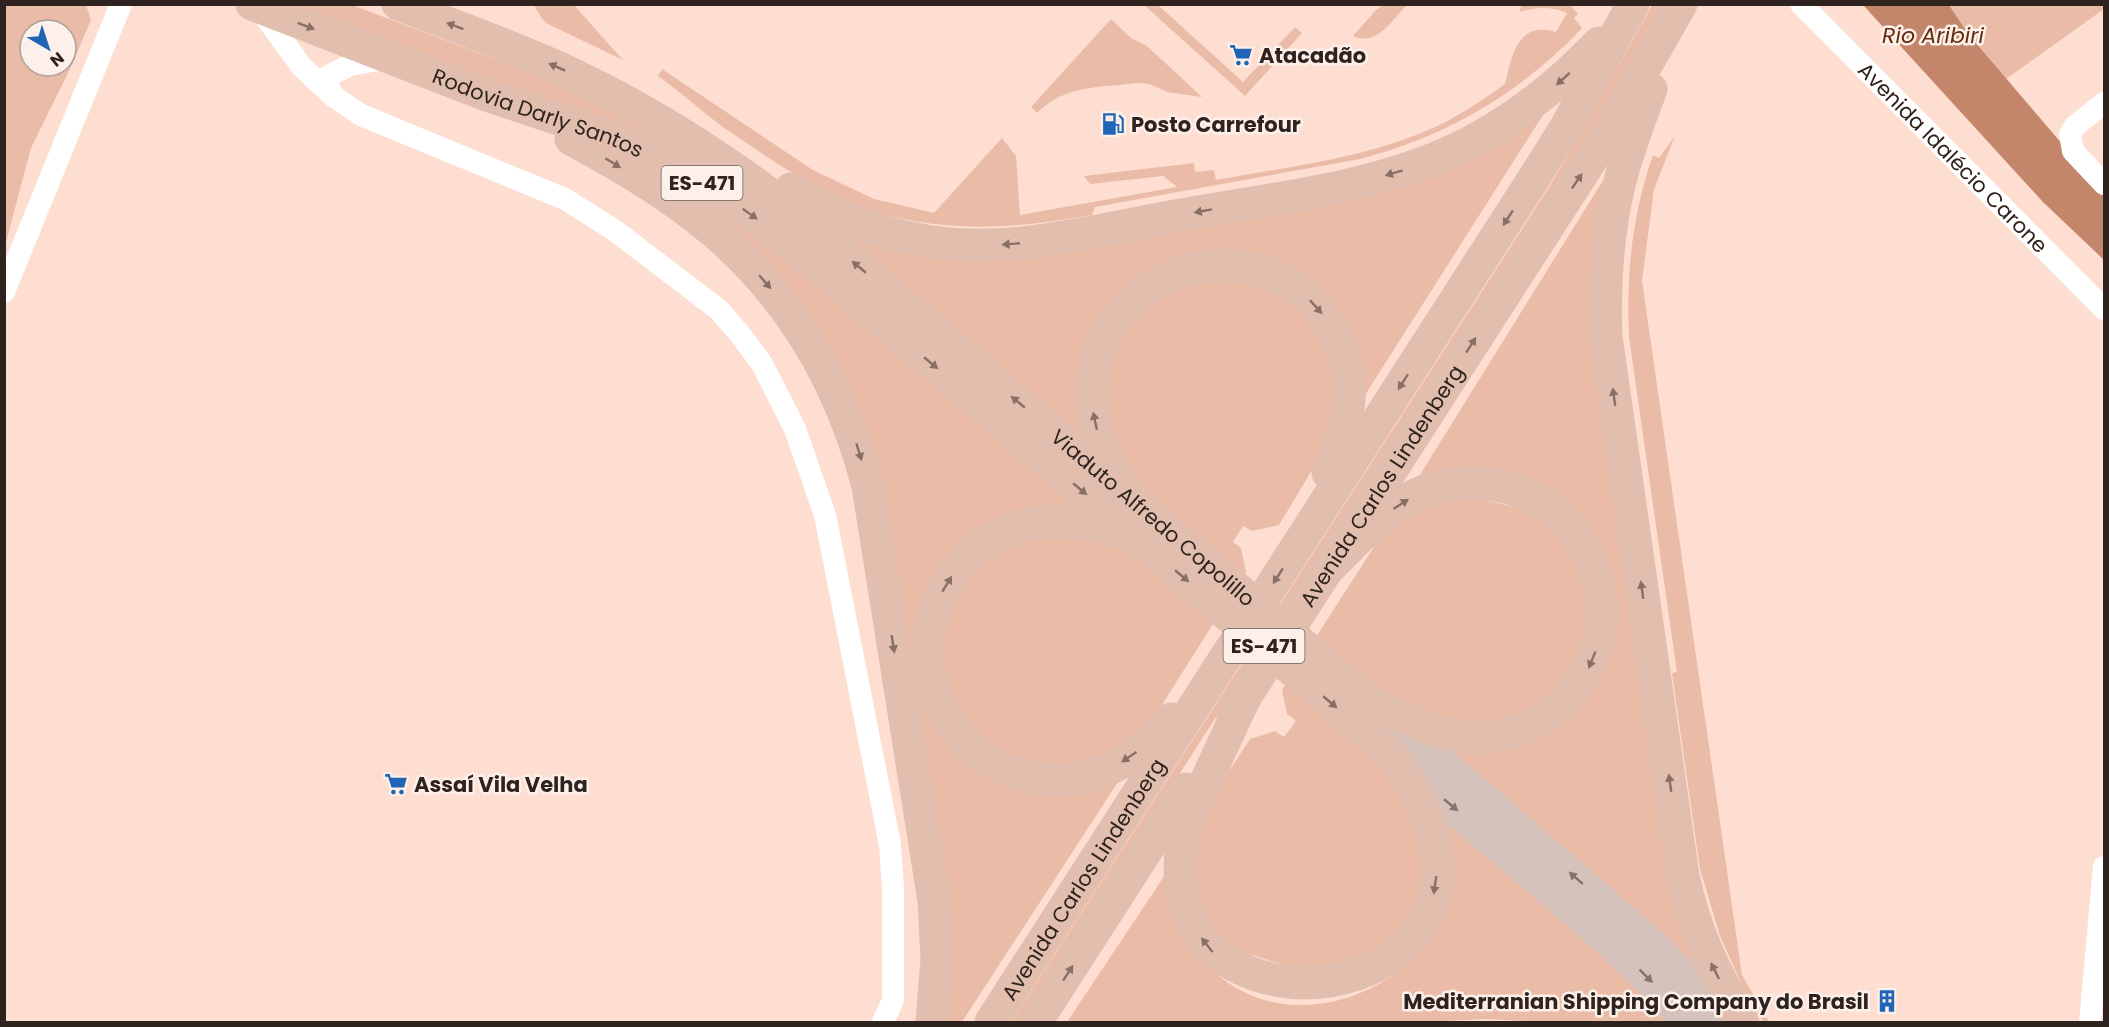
<svg xmlns="http://www.w3.org/2000/svg" width="2109" height="1027" font-family="Poppins,sans-serif">
<style>
.green{fill:#eabca8;fill-rule:evenodd}
.water{fill:#c4866a}
.lines{fill:none;stroke-linecap:round;stroke-linejoin:round}
.street{stroke:#fff;stroke-width:22}
.secondary{stroke:#d5c3bb;stroke-width:33}
.primary{stroke:#e2beae;stroke-width:33}
.oneway{fill:#887066}
.oneway2{fill:#82736c}
.labels{text-anchor:middle;dominant-baseline:central;stroke-width:5;stroke-linejoin:round;paint-order:stroke}
.shield{fill:#fdf0ea;stroke:#6c605b;stroke-width:1.5}
.shield-label{font-size:20px;font-weight:bold;fill:#2e231e}
.poi-label{font-size:21px;font-weight:bold;fill:#2e231e;stroke:#fdf0ea;text-anchor:start}
.street-label{font-size:21px;fill:#2e231e;stroke:#fdf0ea}
.water-label{font-size:22px;font-style:italic;fill:#642b0c;stroke:#fdf0ea}
</style>
<rect width="100%" height="100%" fill="#fdded0"/>
<path class="green" d="M 5,4 L 86,5 L 91,20 L 71,67 L 31,148 L 5,246 ZM 30,30 L 66,30 L 66,66 L 30,66 Z
M 1385,4 L 1407,5 C 1392,20 1377,47 1353,36 L 1376,10 Z
M 2104,4 L 2104,9 L 2006,79 L 1969,35 L 1949,5 Z
M 298,5 L 352,5 L 579,91 L 712,164 Z
M 534,5 L 574,5 L 623,60 L 548,24 L 542,19 Z
M 1144,5 L 1158,5 L 1243,82 L 1295,27 L 1302,33 L 1245,96 Z
M 1522,5 L 1570,5 L 1578,14 L 1574,18 L 1582,28 C 1521,93 1446,137 1360,159 L 1095,207 L 1092,215 C 1010,230 927,235 848,202 C 804,184 763,154 723,127 C 701,111 681,92 658,76 L 662,69 L 813,170 L 874,199 L 934,213 L 1002,138 L 1016,156 L 1020,215 L 1177,187 L 1163,176 L 1090,184 L 1084,176 L 1194,163 L 1195,172 L 1214,170 L 1216,180 C 1286,167 1360,159 1426,131 C 1455,119 1480,102 1505,84 C 1512,56 1517,20 1556,32 L 1567,13 C 1551,6 1535,7 1519,12 Z
M 1652,5 L 1662,5 L 1586,137 L 1454,347 L 1020,1022 L 1011,1022 L 1549,187 L 1580,135 Z
M 1111,19 L 1131,38 L 1147,46 L 1202,97 L 1167,92 L 1149,84 L 1138,83 C 1100,88 1066,84 1037,113 L 1031,107 Z
M 1542,110 L 1545,112 L 1365,395 L 1362,393 C 1363,337 1325,283 1273,264 L 1265,284 C 1329,315 1353,373 1330,440 L 1279,525 L 1252,531 L 1243,526 L 1233,542 L 1241,548 L 1246,572 L 1153,719 C 1098,787 1008,785 956,714 L 938,724 C 982,788 1044,805 1116,779 L 1118,782 L 962,1022 L 944,1022 C 949,971 949,922 943,871 L 880,487 C 860,411 828,338 777,278 C 757,253 732,233 711,208 L 714,207 L 792,263 L 878,335 L 912,295 L 843,235 L 843,232 L 845,230 C 925,266 1008,256 1091,243 C 1143,235 1195,225 1247,215 C 1280,209 1312,202 1345,195 C 1371,190 1398,185 1424,176 C 1466,160 1507,138 1542,110 Z
M 1675,136 L 1654,189 L 1642,281 L 1742,975 L 1769,1022 L 1763,1022 L 1746,994 L 1720,936 L 1700,869 L 1672,673 L 1677,672 L 1629,337 C 1626,275 1632,215 1653,155 L 1659,158 Z
M 1607,174 L 1603,211 L 1708,981 L 1627,977 L 1668,1022 L 1538,1022 L 1487,1019 L 1427,1022 L 1067,1022 L 1165,875 C 1174,896 1184,917 1193,938 C 1197,945 1200,956 1205,962 C 1256,1020 1338,1015 1396,973 L 1383,959 L 1334,982 L 1219,944 L 1190,879 L 1205,808 L 1250,739 L 1275,731 L 1284,737 L 1296,721 L 1287,714 L 1282,690 L 1379,539 L 1406,513 L 1460,494 L 1582,523 L 1418,478 Z"/>
<path class="water" d="M 1863,5 L 1949,5 L 1969,35 L 2104,193 L 2104,260 L 2043,202 Z"/>
<g class="lines">
<g class="street">
<path id="s1" d="M 1801,4 L 2104,309"/>
<path d="M 258,7 L 302,67 L 333,96 L 361,115 L 565,199 L 614,230 L 718,309 L 739,333 L 762,364 L 795,429 L 825,515 L 890,845 L 893,889 L 893,1000 L 883,1022"/>
<path d="M 333,96 L 328,86 L 327,77 L 350,65 L 388,58"/>
<path d="M 2104,103 L 2075,126 L 2070,134 L 2073,151 L 2104,184"/>
<path d="M 4,292 L 121,4"/>
<path d="M 2090,1022 L 2104,867"/>
</g>
<path class="secondary" d="M 1381,711 L 1652,945 L 1683,976 L 1723,1022
M 1399,761 L 1603,935 L 1663,993 L 1689,1022"/>
<g class="primary">
<path id="s2" d="M 252,4 L 487,95 L 612,137 L 652,155 L 680,169 L 734,203 L 816,265 L 1391,754 C 1410,781 1428,810 1435,843 C 1462,977 1277,1027 1201,938 C 1177,902 1175,861 1188,820 L 1245,697"/>
<path id="s3" d="M 398,4 C 456,27 516,47 572,74 C 657,114 734,165 808,223 L 1370,702 C 1399,715 1428,732 1459,736 C 1490,741 1524,733 1549,714 C 1649,640 1596,484 1473,483 C 1452,483 1430,487 1412,497 C 1379,514 1353,545 1326,571"/>
<path d="M 1651,89 C 1640,119 1628,149 1620,181 C 1607,232 1604,284 1606,336 L 1683,876 C 1695,933 1715,972 1743,1022"/>
<path d="M 571,139 C 615,163 659,188 698,219 C 787,288 840,379 868,486 L 934,901 L 937,960 L 932,1022"/>
<path d="M 791,189 C 838,220 892,238 948,244 C 1026,251 1105,228 1181,215 C 1270,199 1363,190 1446,154 C 1505,128 1555,89 1599,43"/>
<path d="M 1121,481 C 1099,450 1087,411 1093,374 C 1112,258 1269,224 1330,326 C 1344,347 1351,373 1349,399 C 1348,425 1337,449 1328,473"/>
<path d="M 1127,534 C 1077,517 1024,513 980,547 C 891,616 923,758 1035,778 C 1062,782 1091,779 1115,766 C 1137,755 1154,737 1171,719"/>
<path id="s4" d="M 1233,716 L 1600,146 L 1681,4"/>
<path id="s5" d="M 991,1022 L 1534,178 L 1566,127 L 1633,4"/>
<path d="M 1036,1022 L 1186,789"/>
</g>
</g>
<defs><path id="oneway-solid" d="M-6-.8H1V-3.2L6.5 0L1 3.2V.8H-6Z" transform="scale(1.5)"/></defs>
<g class="oneway">
<use href="#oneway-solid" transform="translate(306 26) rotate(21)"/>
<use href="#oneway-solid" transform="translate(455 26) rotate(-159)"/>
<use href="#oneway-solid" transform="translate(557 67) rotate(-156)"/>
<use href="#oneway-solid" transform="translate(1563 79) rotate(138)"/>
<use href="#oneway-solid" transform="translate(613 163) rotate(32)"/>
<use href="#oneway-solid" transform="translate(1394 173) rotate(163)"/>
<use href="#oneway-solid" transform="translate(1577 181) rotate(-56)"/>
<use href="#oneway-solid" transform="translate(1203 211) rotate(170)"/>
<use href="#oneway-solid" transform="translate(750 214) rotate(35)"/>
<use href="#oneway-solid" transform="translate(1508 218) rotate(123)"/>
<use href="#oneway-solid" transform="translate(1011 244) rotate(175)"/>
<use href="#oneway-solid" transform="translate(859 267) rotate(-140)"/>
<use href="#oneway-solid" transform="translate(765 282) rotate(49)"/>
<use href="#oneway-solid" transform="translate(1316 307) rotate(48)"/>
<use href="#oneway-solid" transform="translate(1471 345) rotate(-57)"/>
<use href="#oneway-solid" transform="translate(931 363) rotate(40)"/>
<use href="#oneway-solid" transform="translate(1403 382) rotate(123)"/>
<use href="#oneway-solid" transform="translate(1614 397) rotate(-98)"/>
<use href="#oneway-solid" transform="translate(1018 402) rotate(-140)"/>
<use href="#oneway-solid" transform="translate(1095 421) rotate(-102)"/>
<use href="#oneway-solid" transform="translate(859 452) rotate(73)"/>
<use href="#oneway-solid" transform="translate(1080 489) rotate(40)"/>
<use href="#oneway-solid" transform="translate(1401 504) rotate(-33)"/>
<use href="#oneway-solid" transform="translate(1182 576) rotate(40)"/>
<use href="#oneway-solid" transform="translate(1278 576) rotate(123)"/>
<use href="#oneway-solid" transform="translate(947 584) rotate(-59)"/>
<use href="#oneway-solid" transform="translate(1642 590) rotate(-98)"/>
<use href="#oneway-solid" transform="translate(893 644) rotate(81)"/>
<use href="#oneway-solid" transform="translate(1592 660) rotate(112)"/>
<use href="#oneway-solid" transform="translate(1330 702) rotate(40)"/>
<use href="#oneway-solid" transform="translate(1129 757) rotate(146)"/>
<use href="#oneway-solid" transform="translate(1670 783) rotate(-98)"/>
<use href="#oneway-solid" transform="translate(1435 885) rotate(98)"/>
<use href="#oneway-solid" transform="translate(1207 945) rotate(-128)"/>
<use href="#oneway-solid" transform="translate(1715 971) rotate(-117)"/>
<use href="#oneway-solid" transform="translate(1068 973) rotate(-57)"/>
</g>
<g class="oneway2">
<use href="#oneway-solid" transform="translate(1451 805) rotate(40)"/>
<use href="#oneway-solid" transform="translate(1576 878) rotate(-139)"/>
<use href="#oneway-solid" transform="translate(1646 976) rotate(45)"/>
</g>
<defs>
<g id="supermarket-bare" transform="scale(1.8)"><path d="M-6-5.5h2.5l.6 2H6L4.5 2H-2.5L-4.4-4H-6ZM-1.5 3.2a1.3 1.3 0 1 0 .1 0ZM3 3.2a1.3 1.3 0 1 0 .1 0Z" fill="#2065b5" stroke="#fdf0ea" stroke-width="2.5" paint-order="stroke"/></g>
<g id="fuel-bare" transform="scale(1.8)"><path d="M-5.5-6h7V0h2V4h1.3V-2.5L3-4.5l.8-.8L6-3V5H2.5V1h-1V6h-7ZM-4.2-4.7v3.2H.2V-4.7Z" fill="#2065b5" stroke="#fdf0ea" stroke-width="2.5" paint-order="stroke"/></g>
<g id="building-bare" transform="scale(1.8)"><path d="M-4-6H4V6H1V3H-1V6H-4ZM-2.5-4.3h1.7v1.8h-1.7ZM.8-4.3h1.7v1.8H.8ZM-2.5-1h1.7V.8h-1.7ZM.8-1h1.7V.8H.8Z" fill="#2065b5" stroke="#fdf0ea" stroke-width="2.5" paint-order="stroke"/></g>
</defs>
<g fill-rule="evenodd">
<use href="#supermarket-bare" x="1241" y="55"/>
<use href="#fuel-bare" x="1113" y="124"/>
<use href="#supermarket-bare" x="396" y="784"/>
<use href="#building-bare" x="1887" y="1001"/>
</g>
<g class="labels">
<g class="shield">
<rect x="661.5" y="166" width="81" height="34" rx="4.5"/>
<rect x="1223.5" y="629" width="81" height="34" rx="4.5"/>
</g>
<g class="shield-label">
<text x="702" y="183">ES-471</text>
<text x="1264" y="646">ES-471</text>
</g>
<g class="poi-label">
<text x="1259" y="55">Atacadão</text>
<text x="1131" y="124">Posto Carrefour</text>
<text x="414" y="784">Assaí Vila Velha</text>
<text x="1869" y="1001" text-anchor="end">Mediterranian Shipping Company do Brasil</text>
</g>
<g class="street-label">
<text stroke="none"><textPath href="#s2" startOffset="306">Rodovia Darly Santos</textPath></text>
<text stroke="none"><textPath href="#s1" startOffset="216">Avenida Idalécio Carone</textPath></text>
<text stroke="none"><textPath href="#s4" startOffset="274">Avenida Carlos Lindenberg</textPath></text>
<text stroke="none"><textPath href="#s3" startOffset="921">Viaduto Alfredo Copolillo</textPath></text>
<text stroke="none"><textPath href="#s5" startOffset="170">Avenida Carlos Lindenberg</textPath></text>
</g>
<g class="water-label">
<text x="1933" y="35">Rio Aribiri</text>
</g>
</g>
<rect width="2109" height="1027" fill="none" stroke="#2e231e" stroke-width="12"/>
<g transform="translate(48 48) rotate(141)"><circle r="28" fill="#fdf0ea" stroke="#aa9e98" stroke-width="1.5"/>
<path d="M0-4.5L10 22L0 15L-10 22Z" fill="#2065b5"/>
<text y="-9" font-size="16" font-weight="bold" text-anchor="middle" fill="#2e231e">N</text>
</g>
</svg>
